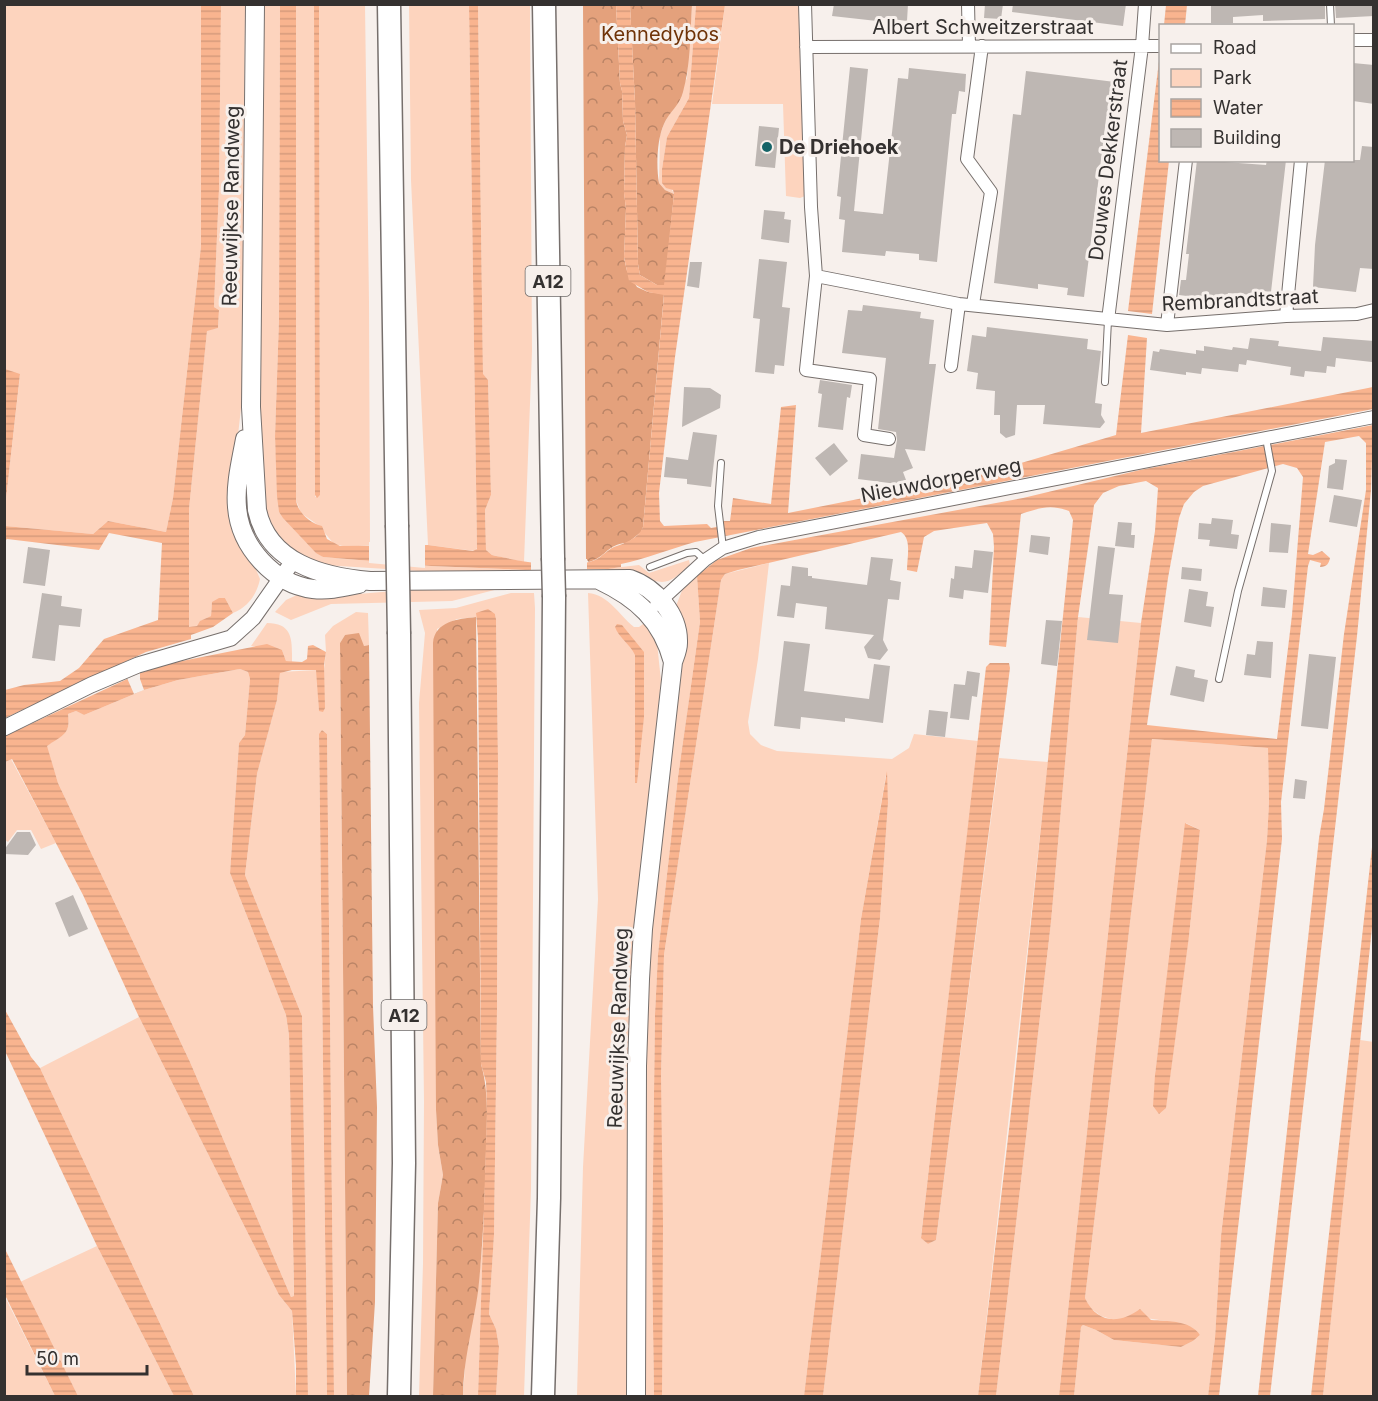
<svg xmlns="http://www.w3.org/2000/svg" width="1378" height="1401" font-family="Inter,sans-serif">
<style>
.green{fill:#fdd4be;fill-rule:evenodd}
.forest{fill:url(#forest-crowns)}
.water{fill:url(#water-rules);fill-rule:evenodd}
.pier{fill:#f7f0ec}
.building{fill:#beb7b3}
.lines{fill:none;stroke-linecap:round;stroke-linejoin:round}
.service-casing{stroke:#766f6c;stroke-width:8}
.minor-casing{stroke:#766f6c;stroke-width:14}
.tertiary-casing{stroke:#766f6c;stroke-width:17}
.secondary-casing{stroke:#766f6c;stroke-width:20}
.motorway-casing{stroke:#766f6c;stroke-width:25}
.service{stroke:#fff;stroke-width:6}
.minor{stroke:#fff;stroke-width:12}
.tertiary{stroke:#fff;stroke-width:15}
.secondary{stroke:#fff;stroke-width:18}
.motorway{stroke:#fff;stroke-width:22}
.motorway-bridge-casing{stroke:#766f6c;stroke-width:25;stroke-linecap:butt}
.motorway-bridge{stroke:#fff;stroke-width:22}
.poi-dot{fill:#156468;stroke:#f7f0ec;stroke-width:2}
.labels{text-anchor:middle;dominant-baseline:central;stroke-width:6;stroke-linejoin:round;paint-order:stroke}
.shield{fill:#f7f0ec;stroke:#6e6a68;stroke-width:1.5}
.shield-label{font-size:18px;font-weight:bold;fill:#343130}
.street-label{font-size:20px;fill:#343130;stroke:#f7f0ec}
.park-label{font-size:20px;fill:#6f3308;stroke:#f7f0ec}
.poi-label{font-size:20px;font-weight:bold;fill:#343130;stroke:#f7f0ec;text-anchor:start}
</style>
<defs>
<pattern id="forest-crowns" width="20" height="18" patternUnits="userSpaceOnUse" patternTransform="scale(1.5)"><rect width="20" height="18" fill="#e4a17c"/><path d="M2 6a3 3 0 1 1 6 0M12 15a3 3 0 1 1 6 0" fill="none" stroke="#ba8466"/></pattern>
<pattern id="water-rules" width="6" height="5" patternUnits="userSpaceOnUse" patternTransform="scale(1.5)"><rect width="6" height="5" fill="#f9b48f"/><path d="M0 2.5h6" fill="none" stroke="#d69b7c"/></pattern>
</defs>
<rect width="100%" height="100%" fill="#f7f0ec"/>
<path class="green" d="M 280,4 L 279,319 L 275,436 L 279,512 L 304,540 L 323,557 L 431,566 L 526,570 L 433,572 L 324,565 L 292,553 L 266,522 L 259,424 L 264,5 Z
M 4,5 L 201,5 L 201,246 L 173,498 L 166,532 L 108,521 L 93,534 L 5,526 L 5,508 L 20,375 L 4,369 Z
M 221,5 L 245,5 L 242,399 L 230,508 L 260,579 C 257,594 248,607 233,613 L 225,598 L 212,603 L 211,616 L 201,621 L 197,626 L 189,628 L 189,509 L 207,330 L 218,328 L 219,310 L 214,307 L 219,189 Z
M 296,5 L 314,5 L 315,497 L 320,495 L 319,5 L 365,5 L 369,302 L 370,545 L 347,547 L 334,544 L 318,525 L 301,513 L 296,500 Z
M 409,5 L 469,5 L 477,548 L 475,551 L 428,545 L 411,180 Z
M 478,5 L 530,5 L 532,351 L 524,562 L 492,555 L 486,550 L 485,510 L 491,495 L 488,380 L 483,375 Z
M 692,5 L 696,5 L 689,98 L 667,137 L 662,169 L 674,194 L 665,190 L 659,183 L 660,135 L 664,124 L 687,78 Z
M 725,5 L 799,5 L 805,196 L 800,198 L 786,196 L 783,104 L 712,104 Z
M 689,560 L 690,565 C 671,581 668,587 643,577 C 631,573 616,572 604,569 L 639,565 L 649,573 Z
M 769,563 L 758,659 L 748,722 L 750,734 L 761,745 L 777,751 L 892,759 L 909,748 L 914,734 L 978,741 L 921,1237 L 928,1244 L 936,1240 L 999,758 L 1048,762 L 978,1396 L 823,1396 L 880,918 L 888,803 L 886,775 L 861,919 L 804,1396 L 662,1396 L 661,1077 L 664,955 L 721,580 L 725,574 Z
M 697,576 L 700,622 L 678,777 L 658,954 L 655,1014 L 652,1252 L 654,1396 L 645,1396 L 645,1111 L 649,962 L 664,814 L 684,652 L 676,606 L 683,588 Z
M 506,587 L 452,601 L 331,604 L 291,620 L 275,612 L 286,600 L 297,595 L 347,595 L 429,588 Z
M 511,593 L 534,593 L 535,608 L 531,1189 L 524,1396 L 496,1396 L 499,1347 L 496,1329 L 489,1314 L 494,1234 L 497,1009 L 498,760 L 496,619 L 495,614 L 476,613 L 476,617 L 457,619 L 437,629 L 436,1110 L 438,1145 L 443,1175 L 438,1203 L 433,1396 L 419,1396 L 423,1264 L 424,1101 L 419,703 L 425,633 L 419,610 L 456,608 Z
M 588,593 C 609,595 618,614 634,627 L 639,627 L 647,621 L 657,643 L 661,681 L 633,946 L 628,1077 L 628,1396 L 577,1396 L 583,1167 L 598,899 Z
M 356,612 L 368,613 L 369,645 L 364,646 L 345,635 L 340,643 L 347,1396 L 334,1396 L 327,734 L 322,730 L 319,735 L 327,1396 L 308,1396 L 302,1016 L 245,875 L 257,774 L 277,700 L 280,672 L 317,670 L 319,711 L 326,652 L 325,635 L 333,626 Z
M 1078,617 L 1141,623 L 1059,1396 L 996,1396 L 1051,922 Z
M 267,623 C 294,623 292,642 292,662 L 286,661 L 282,650 L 251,646 Z
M 240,669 L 248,672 L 250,679 L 245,735 L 239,743 L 230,873 L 286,1015 L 289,1035 L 294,1296 L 291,1297 L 190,1062 L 58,783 L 46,746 C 62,735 71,735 68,714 L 76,711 L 84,715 L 144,690 L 178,680 Z
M 1152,739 L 1268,748 L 1269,802 L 1267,840 L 1221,1236 L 1215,1338 L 1208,1396 L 1074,1396 L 1081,1327 L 1083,1325 L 1096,1330 L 1114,1340 L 1181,1347 L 1193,1341 L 1200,1335 L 1181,1323 L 1131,1316 L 1118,1321 L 1101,1316 L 1089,1307 L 1085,1298 ZM 1186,823 L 1200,830 L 1189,936 L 1155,1075 Z
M 11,759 L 56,843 L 41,849 L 31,830 L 17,830 L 8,842 L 5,840 L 5,762 Z
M 139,1017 L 279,1295 L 292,1311 L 296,1396 L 194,1396 L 40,1068 Z
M 1360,1040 L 1374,1042 L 1373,1396 L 1323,1396 Z
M 483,1239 L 478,1396 L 463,1396 L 466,1353 L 477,1296 Z
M 97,1246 L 174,1396 L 78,1396 L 20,1282 Z
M 4,1295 L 55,1396 L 5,1396 Z"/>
<path class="forest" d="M 583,5 L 616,5 L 620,83 L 622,91 L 623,121 L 627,135 L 625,147 L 624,192 L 626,209 L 624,258 L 627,271 L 637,287 L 648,292 L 664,294 L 643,527 L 641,532 L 625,545 L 624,543 C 606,546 606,557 589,562 L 586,559 Z
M 630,5 L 692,5 C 690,33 691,64 683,92 C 680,105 669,112 664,124 C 657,139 656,166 659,183 L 665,190 L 674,194 L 665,285 L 657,285 L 640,275 L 638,264 L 635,102 Z
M 476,617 L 481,1064 C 489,1092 487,1121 486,1150 C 485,1198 483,1245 478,1292 C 473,1327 463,1361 463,1396 L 433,1396 L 438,1203 L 443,1175 L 438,1145 L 436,1110 L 433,643 C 435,621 458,619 476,617 Z
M 359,633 L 364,646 L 369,645 L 373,1006 L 377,1107 L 375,1302 L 369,1396 L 347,1396 L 340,643 L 345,635 Z"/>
<path class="water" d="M 201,5 L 221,5 L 219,189 L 214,307 L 219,310 L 218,328 L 207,331 L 189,509 L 189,627 L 197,626 L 200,621 L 211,616 L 212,602 L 219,598 L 225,598 L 233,613 L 213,627 L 191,635 L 191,639 L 146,652 L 5,718 L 5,690 L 24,685 L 60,681 L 79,668 L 104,639 L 158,620 L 162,543 L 109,533 L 99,550 L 7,539 L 5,541 L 5,526 L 93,534 L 108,521 L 166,532 L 173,498 L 201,246 Z
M 280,5 L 296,5 L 296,500 C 298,513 310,523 322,526 L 327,539 L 340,546 L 428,545 L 473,551 L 477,549 L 469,5 L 478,5 L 483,374 L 488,380 L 491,495 L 485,510 L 486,550 L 492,555 C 519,561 568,571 595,560 C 602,557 607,550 614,547 C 625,543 638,539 643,527 L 664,295 L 648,292 L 629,281 L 624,257 L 626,209 L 624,193 L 625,147 L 627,135 L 623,121 L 622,91 L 620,83 L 616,5 L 630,5 L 635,102 L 638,264 L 640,275 L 657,285 L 664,285 L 674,194 L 673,190 L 666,188 L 662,183 L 662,169 L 667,137 L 689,98 L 696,5 L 725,5 L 675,357 L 659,493 L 660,521 L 664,526 L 707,524 L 711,528 L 721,526 L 722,521 L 730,521 L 733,498 L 771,504 L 781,407 L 796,405 L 788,513 L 984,474 L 1116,435 L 1128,335 L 1147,338 L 1141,433 L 1373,387 L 1373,409 L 695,542 C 670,549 645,559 621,564 L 621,567 L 608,569 L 526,570 L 431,566 L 323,557 L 316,553 L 283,518 L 279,512 L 277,496 L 275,436 L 279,319 Z
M 314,5 L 319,5 L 320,495 L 317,498 L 315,495 Z
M 1166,5 L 1187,5 L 1185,25 L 1164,25 Z
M 1160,53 L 1160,160 L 1169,161 L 1152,314 L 1128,311 Z
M 5,369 L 20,374 L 5,508 L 4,369 Z
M 1373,425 L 1371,490 L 1357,636 L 1270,1396 L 1258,1396 L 1319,838 L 1324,809 L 1344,634 L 1366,490 L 1366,443 L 1359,436 L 1325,442 L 1308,554 L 1313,555 L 1322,551 L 1330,558 C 1329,563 1327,567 1320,567 L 1321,563 L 1310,560 L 1308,566 L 1281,802 L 1282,839 L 1219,1396 L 1208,1396 L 1215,1338 L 1221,1236 L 1267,840 L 1269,802 L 1268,748 L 1152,739 L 1085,1298 C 1097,1324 1120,1324 1140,1309 L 1151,1320 C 1167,1321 1190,1320 1200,1335 L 1193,1341 L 1181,1347 L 1114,1340 L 1096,1330 L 1083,1325 L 1081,1327 L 1074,1396 L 1059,1396 L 1141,623 L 1155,531 L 1158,488 L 1146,481 L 1119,486 L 1103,493 L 1094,505 L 1093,513 L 1078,617 L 1051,922 L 996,1396 L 978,1396 L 1013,1095 L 1073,520 L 1069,511 C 1050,504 1040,508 1021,514 L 1006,647 L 989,645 L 994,547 L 993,534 L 987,523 L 934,531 L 924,537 L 917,572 L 907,570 C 907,557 912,539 901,532 L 738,570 L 725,574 L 721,580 L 664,955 L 661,1077 L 663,1224 L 662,1396 L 654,1396 L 652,1252 L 655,1014 L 658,954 L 678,777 L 700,622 L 697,576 L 717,560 L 751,548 L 1023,498 L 1140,470 ZM 1283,464 L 1297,468 L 1303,477 L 1292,615 L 1277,739 L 1147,725 L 1168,578 L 1179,518 L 1184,504 L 1194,492 L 1203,486 Z
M 488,609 L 495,614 L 496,619 L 498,760 L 497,1009 L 494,1235 L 489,1314 L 496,1329 L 499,1347 L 496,1396 L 478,1396 L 487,1111 L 486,1082 L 481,1064 L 478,638 L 476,613 Z
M 617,624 L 622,625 L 644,652 L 644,717 L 637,783 L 635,783 L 635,655 C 630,644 619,638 615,627 Z
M 267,644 L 282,650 L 286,661 L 302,662 L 307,659 L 308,646 L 313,645 L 326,652 L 324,665 L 325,708 L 323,712 L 319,711 L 316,670 L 292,670 L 280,673 L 277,700 L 257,774 L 245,875 L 302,1016 L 308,1396 L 296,1396 L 296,1365 L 292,1311 L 279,1295 L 139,1017 L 83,895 L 12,759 L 5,762 L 5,736 L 140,673 L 172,663 ZM 240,669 L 248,672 L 250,679 L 245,735 L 239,743 L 230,873 L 286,1015 L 289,1035 L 294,1291 L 294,1296 L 291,1297 L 190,1062 L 58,783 L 47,746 C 62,735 71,735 68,714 L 76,711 L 84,715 L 144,690 L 178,680 Z
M 990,663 L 1009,663 L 1010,668 L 936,1240 L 928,1244 L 921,1238 L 986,667 Z
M 322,730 L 327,734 L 334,1396 L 327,1396 L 319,734 Z
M 887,771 L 888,803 L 880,918 L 823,1396 L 804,1396 L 861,919 Z
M 1185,823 L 1200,830 L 1189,936 L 1166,1108 L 1159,1114 L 1153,1106 L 1155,1075 Z
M 1373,838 L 1373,918 L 1323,1396 L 1311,1396 Z
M 4,1008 L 31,1057 L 40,1068 L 194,1396 L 174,1396 L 97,1246 L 5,1051 Z
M 4,1247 L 78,1396 L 55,1396 L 5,1295 Z"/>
<path class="pier" d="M 369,542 L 425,542 L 425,568 L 369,563 Z
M 587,559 L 587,573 L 531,573 L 531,560 Z
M 140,673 L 140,679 L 144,690 L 134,694 L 127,678 Z"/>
<path class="building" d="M 834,4 L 908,4 L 907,21 L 877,17 L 877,21 L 832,16 Z
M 985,4 L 1003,4 L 1001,19 L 984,18 Z
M 1013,4 L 1126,4 L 1123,26 L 1012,12 Z
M 1211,4 L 1325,4 L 1325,19 L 1263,21 L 1263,15 L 1233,17 L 1233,23 L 1211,23 Z
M 1335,4 L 1374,4 L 1374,16 L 1336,18 Z
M 1353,63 L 1374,65 L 1374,104 L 1353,101 Z
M 850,67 L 868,69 L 854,211 L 883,214 L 898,78 L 908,79 L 909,68 L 966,74 L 965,92 L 959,91 L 956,114 L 952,114 L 937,262 L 919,260 L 919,254 L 886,251 L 885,256 L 842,252 L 845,220 L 839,219 L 841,197 L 837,196 Z
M 1026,71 L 1115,82 L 1110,120 L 1106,119 L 1084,297 L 1067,295 L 1068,288 L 1038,284 L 1038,289 L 994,283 L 1013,114 L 1021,115 Z
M 759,126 L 779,128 L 775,168 L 755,166 Z
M 1362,146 L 1374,147 L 1374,269 L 1360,268 L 1356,292 L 1313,287 L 1315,245 L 1325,160 L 1360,160 Z
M 1197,160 L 1266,165 L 1267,160 L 1286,160 L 1271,292 L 1264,291 L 1264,296 L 1228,293 L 1227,301 L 1179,295 L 1181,280 L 1186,280 L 1189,254 L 1186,254 Z
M 764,210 L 785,212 L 784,219 L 791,220 L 789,243 L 761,239 Z
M 759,259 L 787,262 L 782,307 L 790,308 L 784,366 L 775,365 L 774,374 L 755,372 L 760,319 L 753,318 Z
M 690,262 L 702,262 L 699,288 L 687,286 Z
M 863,305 L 921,312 L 920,318 L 934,320 L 929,364 L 936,364 L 925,451 L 905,449 L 913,468 L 903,472 L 906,480 L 897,484 L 858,479 L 861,454 L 894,458 L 897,440 L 896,432 L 878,429 L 886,358 L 842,353 L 848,310 L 862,311 Z
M 987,327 L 1088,339 L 1087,349 L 1101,351 L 1095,403 L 1102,404 L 1101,415 L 1105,422 L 1100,428 L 1043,424 L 1045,405 L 1017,405 L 1015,435 L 1006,438 L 1000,433 L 1000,415 L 994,415 L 995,391 L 976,389 L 978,373 L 967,371 L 972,335 L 986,337 Z
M 1323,337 L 1374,341 L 1374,360 L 1372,362 L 1336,358 L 1335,367 L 1327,366 L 1326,373 L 1305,371 L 1304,377 L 1290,375 L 1291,367 L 1247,360 L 1246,365 L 1239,364 L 1238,372 L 1202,368 L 1201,374 L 1186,372 L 1186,375 L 1150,370 L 1153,351 L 1159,352 L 1160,349 L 1196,354 L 1196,350 L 1204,351 L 1204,346 L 1232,350 L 1233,347 L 1248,349 L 1250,338 L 1279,341 L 1278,346 L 1321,351 Z
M 820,380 L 852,385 L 850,398 L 847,397 L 843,430 L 818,427 L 822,394 L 818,393 Z
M 684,387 L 710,388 L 721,395 L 720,408 L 682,427 Z
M 693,432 L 717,435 L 711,487 L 687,484 L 687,479 L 664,477 L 666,457 L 688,460 Z
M 834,443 L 848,461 L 830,476 L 815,458 Z
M 1335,459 L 1347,460 L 1343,490 L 1327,488 L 1329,466 L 1335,463 Z
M 1334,495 L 1362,500 L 1357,527 L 1329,522 Z
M 1212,518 L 1233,520 L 1231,534 L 1239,535 L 1237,549 L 1209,546 L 1210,540 L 1198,539 L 1199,523 L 1211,524 Z
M 1118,522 L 1132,523 L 1131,535 L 1135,535 L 1134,548 L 1115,546 Z
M 1271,523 L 1291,525 L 1288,553 L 1269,552 Z
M 1031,535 L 1050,537 L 1048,555 L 1029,552 Z
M 1098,546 L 1115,548 L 1109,594 L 1123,595 L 1118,643 L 1087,640 Z
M 28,547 L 50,550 L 45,586 L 23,583 Z
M 974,550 L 993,552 L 988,593 L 964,590 L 963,599 L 949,597 L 951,578 L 954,579 L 955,566 L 972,568 Z
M 871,557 L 893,559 L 890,580 L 901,582 L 899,600 L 888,599 L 883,640 L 888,650 L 880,660 L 868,658 L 864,647 L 874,635 L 825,629 L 827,607 L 796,603 L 794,618 L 777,616 L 781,585 L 790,586 L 792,566 L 808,568 L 808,576 L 812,576 L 812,578 L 867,585 Z
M 1182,567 L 1202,569 L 1201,581 L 1181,579 Z
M 1263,587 L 1287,590 L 1285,608 L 1261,606 Z
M 1189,589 L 1208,592 L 1206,606 L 1214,607 L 1211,627 L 1184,622 Z
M 42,593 L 62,596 L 61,606 L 82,609 L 80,627 L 59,625 L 55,661 L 32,658 Z
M 1046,620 L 1062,621 L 1057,666 L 1041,664 Z
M 784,641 L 810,644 L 804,691 L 869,699 L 874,664 L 890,666 L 883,723 L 845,718 L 845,722 L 801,717 L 800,729 L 774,726 Z
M 1257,641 L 1273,642 L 1271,678 L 1244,675 L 1247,654 L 1255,655 Z
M 1309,654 L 1336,657 L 1328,729 L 1301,726 Z
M 1176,666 L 1195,670 L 1194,677 L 1208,680 L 1204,702 L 1170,695 Z
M 967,671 L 980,673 L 977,697 L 972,696 L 969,720 L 950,718 L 954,684 L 965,685 Z
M 929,710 L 948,712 L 945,737 L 926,735 Z
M 1295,779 L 1307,781 L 1305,799 L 1293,798 Z
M 17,832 L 30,832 L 36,845 L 28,855 L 4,854 L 4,850 Z
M 73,895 L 88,929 L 69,937 L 55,903 Z"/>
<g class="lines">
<g class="service-casing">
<path id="service" d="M 1330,4 L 1331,26
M 1105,382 L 1108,320
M 721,463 L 718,506 L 723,548
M 650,567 L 687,553 L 696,552 L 705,560
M 1219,679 L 1238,591 L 1272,471 L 1266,438"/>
</g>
<g class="minor-casing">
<path id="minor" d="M 805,4 L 811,207 L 816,276 L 806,370 L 870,379 L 864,435 L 889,439
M 968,4 L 969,46
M 1352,40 L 1374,40
M 806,47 L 1160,46
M 816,276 L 959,304 L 1167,325 L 1286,316 L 1357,314 L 1374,310
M 973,304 L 991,192 L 967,159 L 982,46
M 1286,316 L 1301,160
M 1108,320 L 1142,46 L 1145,4
M 1167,325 L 1186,160
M 951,366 L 959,304
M 656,605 L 705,560 L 723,548 L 759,537 L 1374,417"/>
</g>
<g class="tertiary-casing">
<path id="tertiary" d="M 4,728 L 91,685 L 138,665 L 231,638 L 253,618 L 293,561"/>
</g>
<g class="secondary-casing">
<path id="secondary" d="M 255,4 L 251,407 L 257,510 C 268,563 323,577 370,581 L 630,579 C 656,588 679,615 678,643 C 678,650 675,656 673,662 L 643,929 L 640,979 L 637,1066 L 636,1396
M 245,439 C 241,461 235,484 237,507 C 240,547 274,584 313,589 C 329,591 344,587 359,584
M 599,580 C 637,598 662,620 673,662"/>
</g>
<g class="motorway-casing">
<path id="motorway" d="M 389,4 L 397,525
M 544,4 L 553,558
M 399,634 L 404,1163 L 399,1396
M 543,1396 L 549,1198 L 554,597"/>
</g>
<use href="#service" class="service"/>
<use href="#minor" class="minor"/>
<use href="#tertiary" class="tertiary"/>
<use href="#secondary" class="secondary"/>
<use href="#motorway" class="motorway"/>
<g class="motorway-bridge-casing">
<path id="motorway-bridge" d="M 397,525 L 399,634
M 553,558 L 554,597"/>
</g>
<use href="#motorway-bridge" class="motorway-bridge"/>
</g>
<circle class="poi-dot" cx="767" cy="147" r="6"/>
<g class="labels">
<g class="shield">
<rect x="525.5" y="266" width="45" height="30" rx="4.5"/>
<rect x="381.5" y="1000" width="45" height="30" rx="4.5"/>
</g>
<g class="shield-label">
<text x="548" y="281">A12</text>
<text x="404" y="1015">A12</text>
</g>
<g class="street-label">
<text x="983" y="27">Albert Schweitzerstraat</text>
<text transform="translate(1108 160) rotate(-83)">Douwes Dekkerstraat</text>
<text transform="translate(231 206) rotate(-89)">Reeuwijkse Randweg</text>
<text transform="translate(1240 300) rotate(-3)">Rembrandtstraat</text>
<text transform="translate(941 480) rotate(-11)">Nieuwdorperweg</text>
<text transform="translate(618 1028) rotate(-88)">Reeuwijkse Randweg</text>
</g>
<g class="park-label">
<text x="660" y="34">Kennedybos</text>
</g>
<g class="poi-label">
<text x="779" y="147">De Driehoek</text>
</g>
</g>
<rect width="1378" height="1401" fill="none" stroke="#343130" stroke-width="12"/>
<rect x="1159" y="24" width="195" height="138" fill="#f7f0ec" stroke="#a9a4a1" stroke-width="1.5"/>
<rect x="1171" y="44" width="30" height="9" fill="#ffffff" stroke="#a9a4a1" stroke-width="1.5"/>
<text x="1213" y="54" font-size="18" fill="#343130">Road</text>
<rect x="1171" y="69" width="30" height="18" fill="#fdd4be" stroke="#a9a4a1" stroke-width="1.5"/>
<text x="1213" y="84" font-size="18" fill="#343130">Park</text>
<rect x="1171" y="99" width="30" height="18" fill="url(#water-rules)" stroke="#a9a4a1" stroke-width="1.5"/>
<text x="1213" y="114" font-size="18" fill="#343130">Water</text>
<rect x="1171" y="129" width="30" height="18" fill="#beb7b3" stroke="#a9a4a1" stroke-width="1.5"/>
<text x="1213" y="144" font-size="18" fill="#343130">Building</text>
<path d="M27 1365v9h120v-9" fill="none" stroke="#343130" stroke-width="3"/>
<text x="36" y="1365" font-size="18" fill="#343130" stroke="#f7f0ec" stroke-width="4.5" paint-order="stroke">50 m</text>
</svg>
